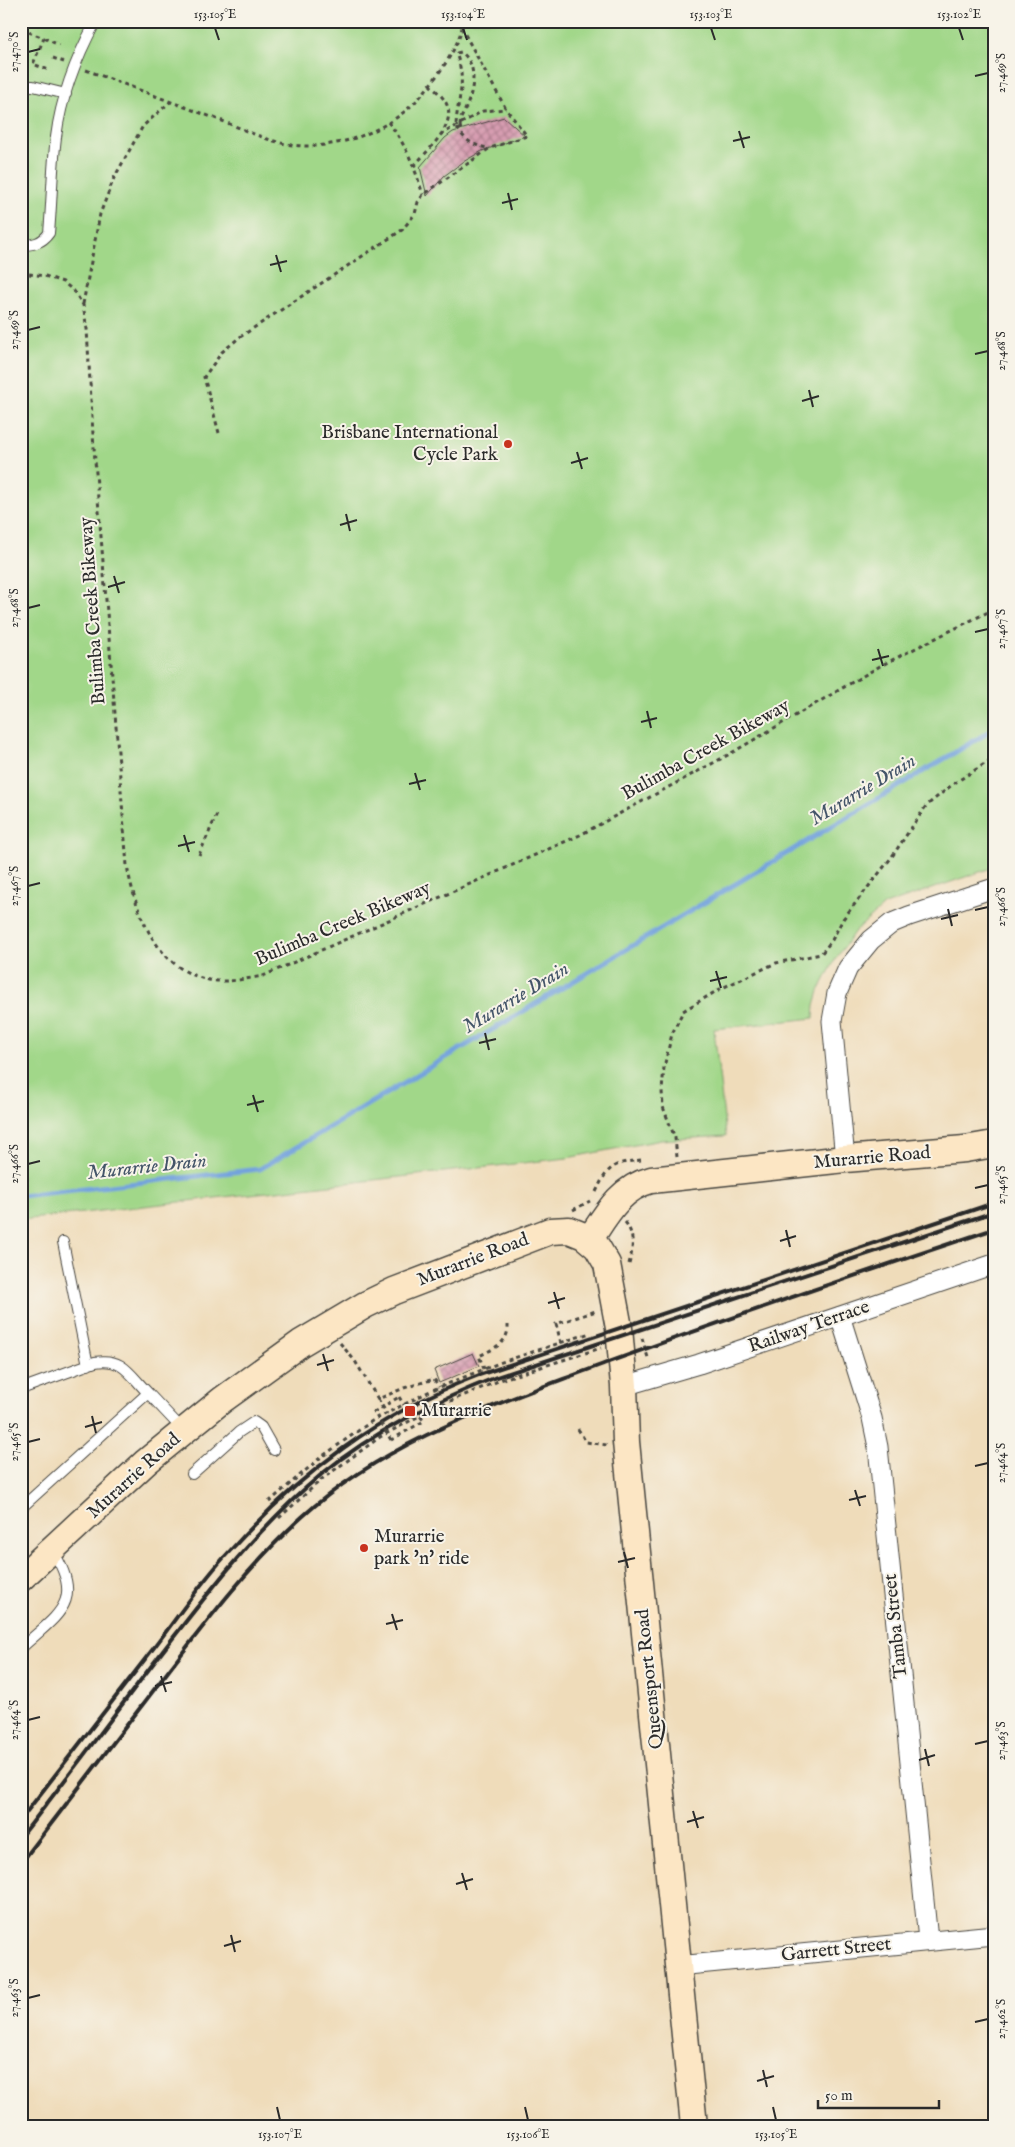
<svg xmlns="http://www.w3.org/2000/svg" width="1015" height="2147" font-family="'IM FELL English',serif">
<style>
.pitch{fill:#a1d789;stroke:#66815a}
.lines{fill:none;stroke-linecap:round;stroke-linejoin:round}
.stream{stroke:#73a3dd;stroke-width:5}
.building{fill:url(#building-cross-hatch)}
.lane-casing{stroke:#484640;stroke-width:12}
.street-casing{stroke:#484640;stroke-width:21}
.secondary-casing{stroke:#484640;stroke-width:29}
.path{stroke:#484640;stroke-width:3;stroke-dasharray:4 4;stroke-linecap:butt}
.lane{stroke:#fff;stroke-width:10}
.street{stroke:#fff;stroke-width:19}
.secondary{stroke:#fce6c4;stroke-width:26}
.rail{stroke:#2b2b2b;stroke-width:4}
.path-bridge{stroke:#484640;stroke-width:3;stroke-dasharray:4 4;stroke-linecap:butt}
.ticks{fill:none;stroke:#2b2b2b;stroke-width:2}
.poi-dot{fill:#c8321e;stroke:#f7f3e8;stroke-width:2}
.labels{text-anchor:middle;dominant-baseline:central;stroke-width:4;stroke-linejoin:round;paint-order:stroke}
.poi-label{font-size:19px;fill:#2b2b2b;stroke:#f7f3e8;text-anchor:start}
.street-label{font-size:19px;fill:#2b2b2b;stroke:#f7f3e8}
.water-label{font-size:20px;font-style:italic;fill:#445569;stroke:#f7f3e8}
.neatline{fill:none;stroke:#2b2b2b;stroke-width:2}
.ticks-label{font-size:12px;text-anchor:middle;fill:#2b2b2b}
</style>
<defs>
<pattern id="building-cross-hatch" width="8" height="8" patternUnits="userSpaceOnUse" patternTransform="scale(1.25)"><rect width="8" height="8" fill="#d79db1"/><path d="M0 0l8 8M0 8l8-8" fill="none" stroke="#af8090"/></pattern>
</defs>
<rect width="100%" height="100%" fill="#f7f3e8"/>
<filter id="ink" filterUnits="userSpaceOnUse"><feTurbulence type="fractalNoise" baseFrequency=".02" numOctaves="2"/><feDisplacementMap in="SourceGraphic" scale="10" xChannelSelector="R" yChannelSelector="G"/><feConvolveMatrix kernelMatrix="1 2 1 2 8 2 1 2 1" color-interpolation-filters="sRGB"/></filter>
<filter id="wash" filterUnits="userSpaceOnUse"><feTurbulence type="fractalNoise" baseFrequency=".0096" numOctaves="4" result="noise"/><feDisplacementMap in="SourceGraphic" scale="20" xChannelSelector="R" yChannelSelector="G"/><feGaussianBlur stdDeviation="1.12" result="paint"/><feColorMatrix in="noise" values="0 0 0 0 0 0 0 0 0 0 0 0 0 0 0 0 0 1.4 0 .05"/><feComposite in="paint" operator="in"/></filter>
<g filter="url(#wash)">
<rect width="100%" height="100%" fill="#efdcba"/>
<path class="pitch" d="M 21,21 L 994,21 L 994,867 L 885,905 L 855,931 L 835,960 L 819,991 L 815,1005 L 814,1018 L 714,1029 L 726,1136 L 661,1140 L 567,1158 L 21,1220 Z"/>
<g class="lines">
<path class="stream" d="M 21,1196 L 260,1169 L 994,729"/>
</g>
<g id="blocks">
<path class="building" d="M 504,117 L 525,136 L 482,151 L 463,162 L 444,176 L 427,196 L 420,167 L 445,138 L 453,132 Z
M 473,1353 L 479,1366 L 439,1383 L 434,1370 Z"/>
</g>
</g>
<g filter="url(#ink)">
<use href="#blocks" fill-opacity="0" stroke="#484640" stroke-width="1"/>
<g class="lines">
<g class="lane-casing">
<path id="lane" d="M 21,86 L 33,86 L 66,94
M 21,245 C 33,245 42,243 49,233 C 52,201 52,169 56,137 C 61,98 77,56 96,21
M 63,1242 L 88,1365
M 21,1389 L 95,1362 C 123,1357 130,1375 148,1393
M 192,1474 L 239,1432 L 254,1422 L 261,1427 L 274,1450
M 21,1508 L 148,1393 L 183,1430
M 21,1648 C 58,1614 86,1602 52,1550"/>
</g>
<g class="street-casing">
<path id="street" d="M 845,1159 L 832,1021 L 837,993 L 848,968 L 871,940 L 892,923 L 909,916 L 994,888
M 840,1316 L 872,1418 L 878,1447 L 928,1940
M 624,1386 L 699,1364 L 994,1264
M 678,1966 L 994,1935"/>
</g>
<g class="secondary-casing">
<path id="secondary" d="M 590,1239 C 606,1215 620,1188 651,1180 L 845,1159 L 965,1149 L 994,1144
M 21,1578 L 146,1462 L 222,1400 L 301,1343 L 365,1305 L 394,1291 L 550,1231 L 569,1230 L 584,1236 L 597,1247 L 607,1264 L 619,1328 L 624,1386 L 626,1442 L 694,2126"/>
</g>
<path class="path" d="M 21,29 L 44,38 L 33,64 L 49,70
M 44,38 L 59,45
M 53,58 L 64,62
M 86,70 C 132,87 179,105 225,122 C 245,130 272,143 293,145 C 340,151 396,128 425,91 C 440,72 461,45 463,21
M 461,118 C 471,100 482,67 461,52 L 457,53 L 457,56 C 467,85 457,98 456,126 C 464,140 474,147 490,148
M 388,122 C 406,144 415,168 423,195
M 460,126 L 461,130
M 440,135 L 483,111 L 506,109
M 414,166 C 427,150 458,125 446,103 C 443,96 435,90 430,85
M 21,273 L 45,276 L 63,282 L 74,291 L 83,305 L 87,329 L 93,435 L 127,866 C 136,913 156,969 209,980 C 227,983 245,979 263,976 L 580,835 L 728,755 L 880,666 L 994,609
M 83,304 L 100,214 L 114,178 L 143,126 L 170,102
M 219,433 L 204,377 L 222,352 L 240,337 L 402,230 L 415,214 L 418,202 L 423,195 L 490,148 L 527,136 L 506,109 L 462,29
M 199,855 L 218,812
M 677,1157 L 675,1138 L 663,1107 L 662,1091 L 664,1067 L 672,1034 L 683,1011 L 720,989 L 776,963 L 821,954 L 832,940 L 843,919 L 891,858 L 926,806 L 953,784 L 994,758
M 596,1192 C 608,1166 613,1163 641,1160
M 573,1210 L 590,1201
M 625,1222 C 635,1234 633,1250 629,1264
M 642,1338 L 649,1361
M 340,1343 L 355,1361 L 378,1399 L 404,1388 L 434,1379 L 439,1387
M 561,1343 L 556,1324 L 596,1311
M 484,1369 L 479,1356 C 493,1349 509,1343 508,1325
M 399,1397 L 404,1405
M 378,1399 L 387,1414
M 578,1429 L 586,1442 L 607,1445
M 391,1440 L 424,1421 L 420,1416
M 269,1502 L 320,1458 L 372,1421 L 430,1391 L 499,1363 L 590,1333
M 279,1518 L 322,1479 L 380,1437 L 436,1407 L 503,1379 L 601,1348"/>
<use href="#lane" class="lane"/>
<use href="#street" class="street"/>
<use href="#secondary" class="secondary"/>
<path class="rail" d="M 21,1819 C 64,1764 106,1709 149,1654 C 175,1621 199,1584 228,1553 C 299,1474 379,1413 479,1375 L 994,1203
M 21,1837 C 68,1777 113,1716 159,1656 C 210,1590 259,1526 323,1473 C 374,1431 434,1402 494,1378 L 994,1212
M 21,1863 C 65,1806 109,1748 153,1691 C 200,1630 245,1569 302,1517 C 389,1438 499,1404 606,1363 C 735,1316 864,1272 994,1229"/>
<path class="path-bridge" d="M 460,126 L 461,118
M 391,1440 L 374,1412 L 399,1397"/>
</g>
</g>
<path class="ticks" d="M 215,28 L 219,40M 463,28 L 467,40M 711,28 L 715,40M 959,28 L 963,40M 28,52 L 40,49M 975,76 L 988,73M 739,131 L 744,148M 733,141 L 750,137M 508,193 L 512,210M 502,203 L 518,199M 276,255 L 281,272M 270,265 L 287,261M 28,330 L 40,327M 975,354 L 988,351M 809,390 L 813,407M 802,401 L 819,396M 577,452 L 582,469M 571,463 L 588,458M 346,514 L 350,531M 340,525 L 357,520M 114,576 L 119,593M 108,587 L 125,582M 28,608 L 40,605M 975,632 L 988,629M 878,649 L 883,666M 872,660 L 889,656M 647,711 L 651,728M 641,722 L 657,718M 415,773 L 420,790M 409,784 L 426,780M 184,835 L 189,852M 178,846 L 195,842M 28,886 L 40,883M 948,909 L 952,926M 975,910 L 988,907M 941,919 L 958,915M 716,971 L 721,988M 710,981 L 727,977M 485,1033 L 489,1050M 479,1043 L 496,1039M 253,1095 L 258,1112M 247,1105 L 264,1101M 28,1164 L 40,1161M 975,1188 L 988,1185M 786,1230 L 790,1247M 780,1241 L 796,1236M 554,1292 L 559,1309M 548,1303 L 565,1298M 323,1354 L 328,1371M 317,1365 L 334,1360M 92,1416 L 96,1433M 85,1427 L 102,1422M 28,1442 L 40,1439M 975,1466 L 988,1463M 855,1490 L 860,1506M 849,1500 L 866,1496M 624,1552 L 628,1568M 618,1562 L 635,1558M 392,1614 L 397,1630M 386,1624 L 403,1620M 161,1676 L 166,1692M 155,1686 L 172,1682M 28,1720 L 40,1717M 975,1744 L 988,1741M 925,1749 L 929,1766M 919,1760 L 935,1755M 693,1811 L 698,1828M 687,1822 L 704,1817M 462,1873 L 467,1890M 456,1884 L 473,1879M 231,1935 L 235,1952M 224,1946 L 241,1941M 28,1998 L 40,1995M 975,2022 L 988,2019M 763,2070 L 767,2087M 757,2081 L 774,2076M 277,2107 L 280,2120M 525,2107 L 528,2120M 773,2107 L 776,2120"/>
<g class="poi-dot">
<circle cx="508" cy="444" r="5"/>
<rect x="404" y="1405" width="12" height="12" rx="2.5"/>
<circle cx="364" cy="1548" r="5"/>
</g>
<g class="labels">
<g class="poi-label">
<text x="498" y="433" text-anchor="end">Brisbane International<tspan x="498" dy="22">Cycle Park</tspan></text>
<text x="421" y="1411">Murarrie</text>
<text x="374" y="1537">Murarrie<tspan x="374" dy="22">park 'n' ride</tspan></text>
</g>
<g class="street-label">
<text transform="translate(93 611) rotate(-94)">Bulimba Creek Bikeway</text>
<text transform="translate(706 750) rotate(-29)">Bulimba Creek Bikeway</text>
<text transform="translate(343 924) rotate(-23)">Bulimba Creek Bikeway</text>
<text transform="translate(872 1158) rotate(-5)">Murarrie Road</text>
<text transform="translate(473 1260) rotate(-21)">Murarrie Road</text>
<text transform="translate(809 1327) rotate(-19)">Railway Terrace</text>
<text transform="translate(134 1476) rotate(-42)">Murarrie Road</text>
<text transform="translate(896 1626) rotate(-96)">Tamba Street</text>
<text transform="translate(650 1679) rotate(-96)">Queensport Road</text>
<text transform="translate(836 1950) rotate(-6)">Garrett Street</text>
</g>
<g class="water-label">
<text transform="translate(863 790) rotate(-31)">Murarrie Drain</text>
<text transform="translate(516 998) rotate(-31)">Murarrie Drain</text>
<text transform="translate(147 1167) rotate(-6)">Murarrie Drain</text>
</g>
</g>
<rect width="1015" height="2147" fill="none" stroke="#f7f3e8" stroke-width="55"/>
<path d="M818 2100v8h121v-8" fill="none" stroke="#2b2b2b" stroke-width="2.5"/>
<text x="825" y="2100" font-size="15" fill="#2b2b2b" stroke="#f7f3e8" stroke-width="4" paint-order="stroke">50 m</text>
<rect x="28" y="28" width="960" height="2092" class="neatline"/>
<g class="ticks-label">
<text x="215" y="18">153.105°E</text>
<text x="463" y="18">153.104°E</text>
<text x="711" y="18">153.103°E</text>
<text x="959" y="18">153.102°E</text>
<text transform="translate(14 52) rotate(-90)" y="4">27.470°S</text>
<text transform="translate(1001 73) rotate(-90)" y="4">27.469°S</text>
<text transform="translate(14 330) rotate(-90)" y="4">27.469°S</text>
<text transform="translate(1001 351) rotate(-90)" y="4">27.468°S</text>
<text transform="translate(14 608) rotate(-90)" y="4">27.468°S</text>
<text transform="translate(1001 629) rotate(-90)" y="4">27.467°S</text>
<text transform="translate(14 886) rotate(-90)" y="4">27.467°S</text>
<text transform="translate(1001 907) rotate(-90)" y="4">27.466°S</text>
<text transform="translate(14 1164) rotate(-90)" y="4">27.466°S</text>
<text transform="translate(1001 1185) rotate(-90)" y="4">27.465°S</text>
<text transform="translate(14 1442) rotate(-90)" y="4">27.465°S</text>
<text transform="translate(1001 1463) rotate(-90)" y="4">27.464°S</text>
<text transform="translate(14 1720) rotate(-90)" y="4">27.464°S</text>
<text transform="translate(1001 1741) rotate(-90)" y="4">27.463°S</text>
<text transform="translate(14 1998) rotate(-90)" y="4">27.463°S</text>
<text transform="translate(1001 2019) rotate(-90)" y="4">27.462°S</text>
<text x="280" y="2138">153.107°E</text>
<text x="528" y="2138">153.106°E</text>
<text x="776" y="2138">153.105°E</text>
</g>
</svg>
